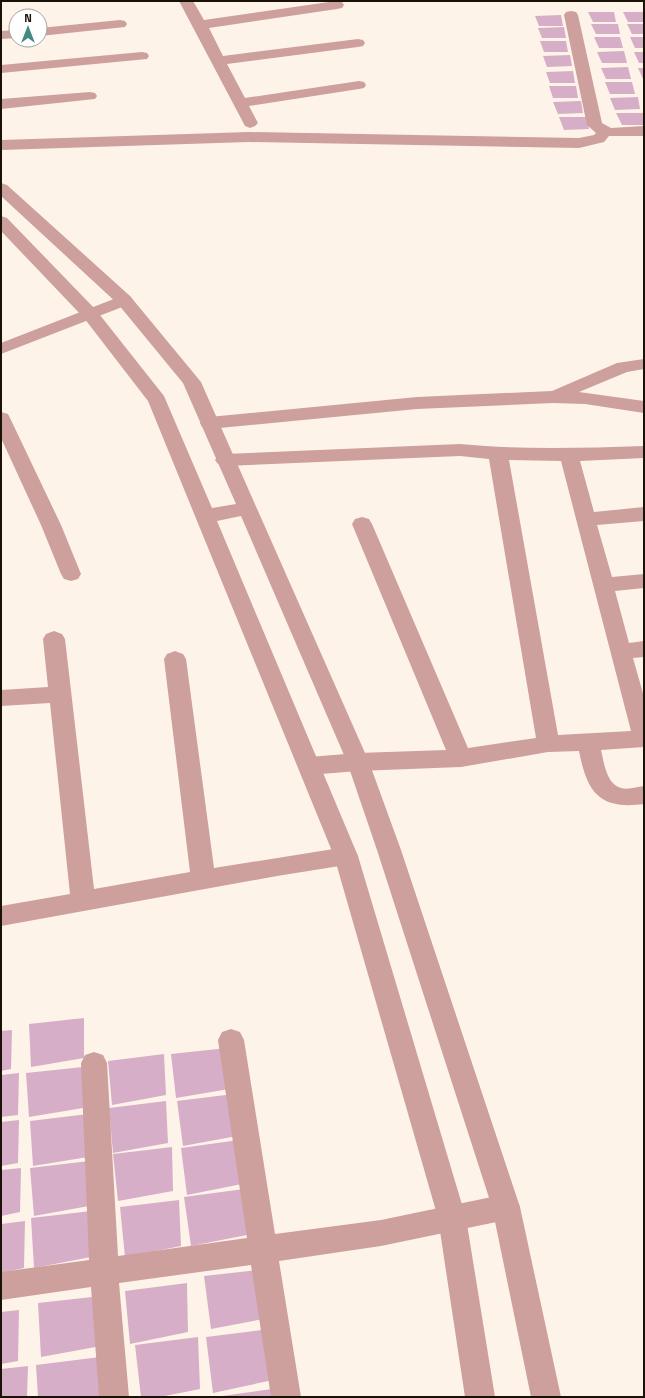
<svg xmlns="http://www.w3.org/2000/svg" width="645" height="1398" font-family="'Titillium Web',sans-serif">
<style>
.building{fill:#d7aec8}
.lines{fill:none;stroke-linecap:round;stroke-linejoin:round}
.minor{fill:#cda09d;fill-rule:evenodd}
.tertiary{fill:#cda09d;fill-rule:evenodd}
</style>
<rect width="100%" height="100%" fill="#fef3e8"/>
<path class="building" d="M 588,12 L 614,12 L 616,22 L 593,22 Z
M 623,12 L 644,12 L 644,22 L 628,22 Z
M 561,15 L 563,26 L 539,26 L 535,16 Z
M 591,24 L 618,24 L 620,34 L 596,34 Z
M 627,24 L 644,24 L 644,34 L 632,34 Z
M 564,27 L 566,38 L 542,38 L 538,28 Z
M 594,37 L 620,37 L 623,48 L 599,48 Z
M 630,37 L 644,37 L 644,48 L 635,48 Z
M 540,41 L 566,41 L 568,52 L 544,52 Z
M 624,51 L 627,63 L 602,63 L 597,52 Z
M 634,52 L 644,52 L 644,63 L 639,63 Z
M 570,55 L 572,66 L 547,67 L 543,56 Z
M 628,67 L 631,79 L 606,79 L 601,68 Z
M 638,68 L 644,68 L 644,81 Z
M 573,71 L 575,83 L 550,83 L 546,72 Z
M 605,82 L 632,82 L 635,94 L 610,94 Z
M 549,86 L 576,86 L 578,98 L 553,98 Z
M 638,97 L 640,109 L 615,110 L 610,98 Z
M 581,101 L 583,113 L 558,114 L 553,102 Z
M 616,113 L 644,113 L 644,125 L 622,125 Z
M 559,117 L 587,117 L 589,129 L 564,130 Z
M 84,1018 L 84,1058 L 31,1067 L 29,1024 Z
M 12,1030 L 11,1069 L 1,1071 L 1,1031 Z
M 227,1048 L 229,1089 L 176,1098 L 171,1054 Z
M 164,1054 L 166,1095 L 112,1105 L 108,1061 Z
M 83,1067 L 83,1108 L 29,1117 L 26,1073 Z
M 19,1073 L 18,1115 L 1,1117 L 1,1075 Z
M 234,1094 L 237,1136 L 183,1146 L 177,1101 Z
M 166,1101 L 168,1143 L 113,1153 L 109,1108 Z
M 88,1114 L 88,1157 L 33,1166 L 30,1121 Z
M 19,1120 L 18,1163 L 1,1166 L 1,1122 Z
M 239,1140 L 242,1184 L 187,1195 L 181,1148 Z
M 172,1147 L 173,1191 L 118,1201 L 113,1154 Z
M 89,1161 L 89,1206 L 34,1216 L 30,1168 Z
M 21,1168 L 20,1212 L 1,1216 L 1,1170 Z
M 244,1189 L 247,1235 L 191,1246 L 184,1197 Z
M 179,1200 L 181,1246 L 125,1257 L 120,1207 Z
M 91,1211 L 91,1257 L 34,1268 L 31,1218 Z
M 25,1221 L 24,1268 L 1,1273 L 1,1224 Z
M 266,1269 L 269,1318 L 211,1329 L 204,1276 Z
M 187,1283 L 188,1332 L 130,1344 L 125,1291 Z
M 101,1296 L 101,1346 L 41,1357 L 38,1303 Z
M 19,1310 L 18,1361 L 1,1364 L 1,1312 Z
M 269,1329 L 273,1380 L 213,1393 L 206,1337 Z
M 198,1337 L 200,1389 L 160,1397 L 141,1397 L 135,1345 Z
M 100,1357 L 100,1397 L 38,1397 L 36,1365 Z
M 28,1366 L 27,1397 L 1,1397 L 1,1369 Z
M 279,1388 L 279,1397 L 222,1397 L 222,1396 Z"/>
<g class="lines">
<path class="minor" d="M 179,1 L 193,1 L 204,20 L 336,1 L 342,2 L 344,5 L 342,8 L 337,9 L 209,28 L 223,56 L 358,39 L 363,40 L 365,43 L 363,46 L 358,47 L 227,64 L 245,98 L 359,81 L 364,82 L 366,85 L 364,88 L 359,89 L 249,106 L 258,123 L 255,126 L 250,128 L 245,126 Z
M 571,11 L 576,12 L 578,15 L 602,123 L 611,128 L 644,126 L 644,136 L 609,136 L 604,142 L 579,148 L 249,142 L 1,150 L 1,140 L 249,132 L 579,138 L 594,135 L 596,133 L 587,125 L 564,15 L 566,12 Z
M 120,20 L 125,21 L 127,24 L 125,27 L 40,36 L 40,28 Z
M 16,30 L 16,38 L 1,39 L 1,31 Z
M 142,52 L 147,53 L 149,56 L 147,59 L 1,73 L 1,65 Z
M 90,92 L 95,93 L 97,96 L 95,99 L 1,109 L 1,99 Z
M 124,295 L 130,296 L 133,300 L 130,304 L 1,354 L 1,343 Z
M 644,359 L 644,369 L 627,372 L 579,392 L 644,401 L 644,413 L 585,404 L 553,403 L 417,409 L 209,429 L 202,427 L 200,423 L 202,419 L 209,417 L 417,397 L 552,391 L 617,363 Z
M 1,412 L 8,414 L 10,418 L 61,525 L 81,574 L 78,579 L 71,581 L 64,579 L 61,574 L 41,525 L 1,438 Z
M 460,444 C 521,450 582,448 644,446 L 644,458 L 580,461 L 594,512 L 644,507 L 644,521 L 597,525 L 612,577 L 644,574 L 644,588 L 615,591 L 629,643 L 644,641 L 644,657 L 633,658 L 644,697 L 644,747 L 601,750 C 604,762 606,784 621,788 C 628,790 637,787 644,786 L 644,804 C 599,810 587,792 579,751 L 548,752 L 461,767 L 358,771 L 309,775 L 301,772 L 298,766 L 301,760 L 309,757 L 358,753 L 446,750 L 352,524 L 355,519 L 362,517 L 369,519 L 372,524 L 468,748 L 536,738 L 489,459 L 460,456 L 225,466 L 218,464 L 215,460 L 218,456 L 225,454 ZM 509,460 L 561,461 L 631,731 L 558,735 Z
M 54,631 L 62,634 L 65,639 L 94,889 L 190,872 L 164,659 L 167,654 L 175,651 L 183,654 L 186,659 L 214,868 L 346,847 L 354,849 L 358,856 L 354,863 L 346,865 L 277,876 L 1,926 L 1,906 L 70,894 L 50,703 L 1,706 L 1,690 L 48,687 L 43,639 L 46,634 Z
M 231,1029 L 240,1032 L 244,1040 L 275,1234 L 381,1220 L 506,1194 L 516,1198 L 520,1207 L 516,1216 L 506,1220 L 381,1246 L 279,1261 L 301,1397 L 271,1397 L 251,1265 L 119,1283 L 129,1397 L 99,1397 L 91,1287 L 1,1300 L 1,1272 L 89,1260 L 81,1063 L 85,1055 L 94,1052 L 103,1055 L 107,1063 L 118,1256 L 247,1238 L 218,1040 L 222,1032 Z"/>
<path class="tertiary" d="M 1,183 L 7,185 L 130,296 L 201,382 L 369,762 L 401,850 L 520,1207 L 561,1397 L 531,1397 L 492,1207 L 377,850 L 347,762 L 241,516 L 217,521 L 358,856 L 466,1218 L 495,1397 L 465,1397 L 438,1218 L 334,856 L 148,401 L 84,318 L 1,231 L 1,216 L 7,218 L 96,310 L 164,396 L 212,508 L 236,504 L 183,383 L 118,304 L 1,196 Z"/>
</g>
<rect width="645" height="1398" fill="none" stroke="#1a1107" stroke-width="4"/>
<g transform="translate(28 28)"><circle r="19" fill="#ffffff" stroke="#a3a09c"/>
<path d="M0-3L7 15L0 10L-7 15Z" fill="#458a80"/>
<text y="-6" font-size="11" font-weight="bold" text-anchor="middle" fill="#1a1107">N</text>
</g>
</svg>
